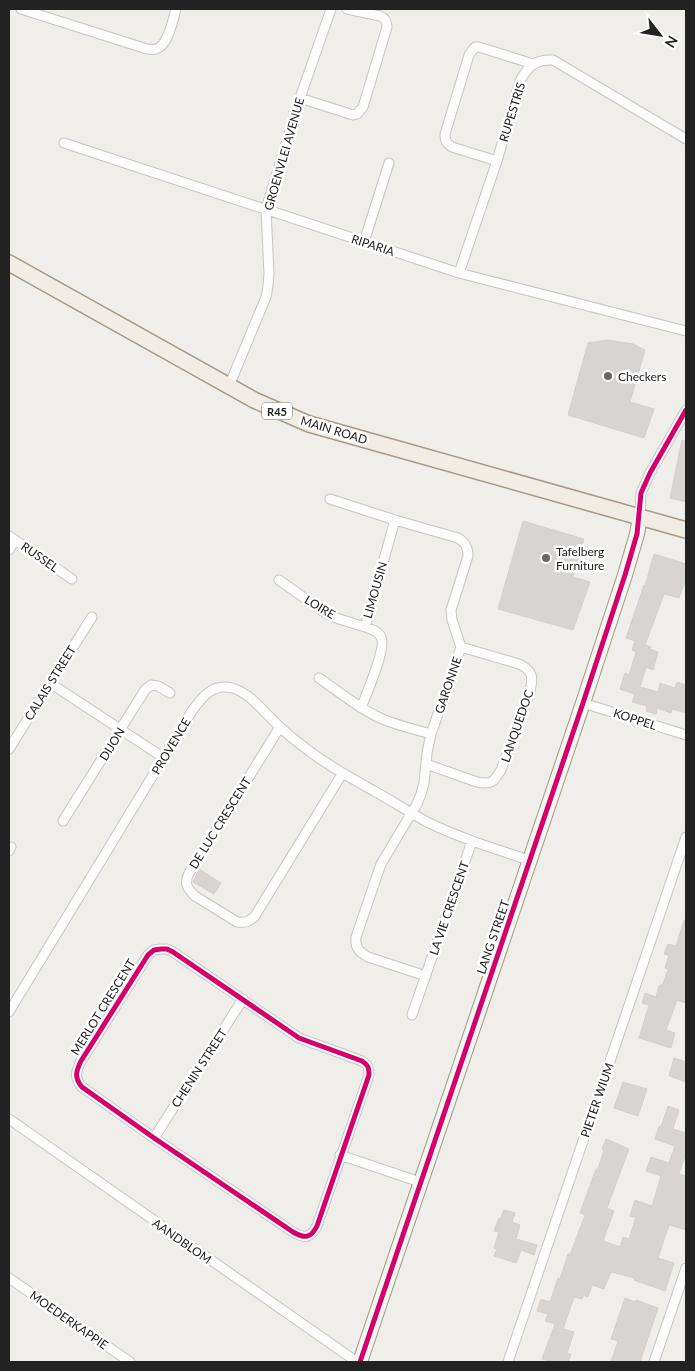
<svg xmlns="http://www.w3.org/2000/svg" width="695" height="1371" font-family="Lato,sans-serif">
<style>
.building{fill:#d7d4d2;stroke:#d3cfcc}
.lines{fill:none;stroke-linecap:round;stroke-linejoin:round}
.street-casing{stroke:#c7c6c5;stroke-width:11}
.secondary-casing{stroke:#9b9a82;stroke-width:16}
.primary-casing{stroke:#a79986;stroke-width:18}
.street{stroke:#fdfcfc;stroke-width:9}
.secondary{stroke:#f4f4ed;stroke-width:14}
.primary{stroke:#f2ece7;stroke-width:15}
.cycleway-casing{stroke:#fff;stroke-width:8}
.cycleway{stroke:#d6006c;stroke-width:5}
.poi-dot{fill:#6a6968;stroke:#fff;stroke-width:2}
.labels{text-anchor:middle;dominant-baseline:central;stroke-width:5;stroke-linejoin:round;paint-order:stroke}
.shield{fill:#fff;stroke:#646464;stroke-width:1}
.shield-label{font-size:11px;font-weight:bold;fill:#222}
.street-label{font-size:12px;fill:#222;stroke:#fff}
.poi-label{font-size:12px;fill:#222;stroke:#fff;text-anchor:start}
</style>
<rect width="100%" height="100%" fill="#f0eeeb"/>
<path class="building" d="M 607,340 L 633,344 L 645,350 L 630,402 L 654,409 L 644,438 L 568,415 L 588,343 Z
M 682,440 L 686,441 L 686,502 L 670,498 Z
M 523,521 L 584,539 L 573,577 L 590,582 L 573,630 L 498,609 Z
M 654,554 L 686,564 L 686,571 L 684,579 L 686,579 L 679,598 L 664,594 L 645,645 L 651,647 L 650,649 L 658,652 L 653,670 L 646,667 L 640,687 L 658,692 L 660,683 L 675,688 L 677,682 L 686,685 L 686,713 L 672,709 L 671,713 L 657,708 L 656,714 L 646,711 L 647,706 L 632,702 L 635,694 L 620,689 L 625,673 L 629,675 L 636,652 L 632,650 L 635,641 L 626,638 L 644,585 L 645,586 Z
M 199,869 L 221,883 L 214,894 L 193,882 Z
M 684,920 L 686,920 L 686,1003 L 677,1000 L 666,1030 L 675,1033 L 671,1048 L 639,1038 L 649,1005 L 642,1003 L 645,993 L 656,997 L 659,986 L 663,984 L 668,969 L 665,968 L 669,955 L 664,954 L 668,944 L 676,946 Z
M 674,1058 L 686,1062 L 686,1082 L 669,1076 Z
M 623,1082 L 647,1089 L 638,1116 L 614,1108 Z
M 668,1106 L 679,1110 L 673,1129 L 686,1133 L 686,1153 L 679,1174 L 686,1176 L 686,1230 L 669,1225 L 658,1258 L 674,1263 L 665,1291 L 634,1280 L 635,1278 L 611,1272 L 604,1289 L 592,1285 L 588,1297 L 584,1295 L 582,1299 L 574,1297 L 563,1329 L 574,1332 L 567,1353 L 571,1354 L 568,1362 L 552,1362 L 542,1359 L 555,1324 L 545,1321 L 548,1314 L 537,1311 L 541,1299 L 550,1302 L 558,1278 L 560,1279 L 568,1254 L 570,1255 L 585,1215 L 580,1213 L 596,1169 L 598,1169 L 604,1150 L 602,1149 L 606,1139 L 629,1149 L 607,1208 L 614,1211 L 603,1241 L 620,1247 L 623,1237 L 629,1239 L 636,1217 L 630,1216 L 635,1200 L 652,1206 L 661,1176 L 646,1171 L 651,1157 L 669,1163 L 675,1146 L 655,1139 L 659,1126 L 661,1127 Z
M 504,1210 L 515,1213 L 512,1222 L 520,1225 L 516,1239 L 537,1245 L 534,1255 L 521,1250 L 516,1263 L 494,1256 L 497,1249 L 494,1248 L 499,1232 L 494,1231 L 499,1218 L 501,1218 Z
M 625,1298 L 635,1302 L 636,1300 L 658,1308 L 640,1362 L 611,1362 L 618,1341 L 611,1339 Z"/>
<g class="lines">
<g class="street-casing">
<path id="street" d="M 21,9 L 147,49 C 150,49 153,50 156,49 C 168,46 173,20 176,9
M 300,98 L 353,115 L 357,114 L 363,107 L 387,27 C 387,21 385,18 380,16 L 347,9
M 64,143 L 459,273 L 686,331
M 497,161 L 452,147 C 446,143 445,141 445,134 L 469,55 L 475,47 L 479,47 L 533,64
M 364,242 L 389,163
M 459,273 L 497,161 L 520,81 C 528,66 536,59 553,60 L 686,139
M 229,386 L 266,297 L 268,286 L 269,274 L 266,209 L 300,98 L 331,9
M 330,499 L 395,520 L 458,538 C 465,542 468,547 468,556 L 451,610 L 452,620 L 461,647 L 431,734 L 427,753 L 424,783 L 421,794 L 417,804 L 381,864 L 356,937 C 355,948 359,952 368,957 L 426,976
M 640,517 L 641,493 L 650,473 L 686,410
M 9,536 L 72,579
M 9,550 L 15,540
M 279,580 L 327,614 L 336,618 L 365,627
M 319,678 C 338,691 357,707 378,717 C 395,725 413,729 431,734
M 50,683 L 164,758
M 583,703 L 686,735
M 361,708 C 366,695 387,647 381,637 C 378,631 371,629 365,627 L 395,520
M 280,727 L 189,873 C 184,884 187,888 195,896 L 237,922 C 245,923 249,922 255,916 L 342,774
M 9,749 L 92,617
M 426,764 L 477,782 C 491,785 494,782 501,770 L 530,692 C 533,678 534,671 519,664 L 461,647
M 63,821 L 145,690 L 151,685 L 158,686 L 170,693
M 9,851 L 11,847
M 161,949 L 167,949 L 173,952 L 299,1038 L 362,1061 C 368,1065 369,1067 369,1075 L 317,1226 C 311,1238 305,1239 293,1232 L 154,1138 L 82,1087 C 74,1078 76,1071 81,1061 L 148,955 L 154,950 Z
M 9,1012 L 192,711 C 202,697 213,683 232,688 C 251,693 265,714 279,726 C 289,736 301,745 312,753 C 332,768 353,779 374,791 C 392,801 409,812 427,822 C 460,838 495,849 529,860
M 412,1015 L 472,841
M 9,1119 L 357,1362
M 154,1138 L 243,999
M 340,1155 L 420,1182
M 9,1278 L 130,1362
M 508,1362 L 686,837
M 654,1362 L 686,1268"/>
</g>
<g class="secondary-casing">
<path id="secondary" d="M 360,1362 L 583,703 L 625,575 L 637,534 L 640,517"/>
</g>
<g class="primary-casing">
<path id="primary" d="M 9,263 L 254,400 L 309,424 L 686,530"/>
</g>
<use href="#street" class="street"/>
<use href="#secondary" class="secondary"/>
<use href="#primary" class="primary"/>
<g class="cycleway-casing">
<path id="cycleway" d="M 161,949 L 167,949 L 173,952 L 299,1038 L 362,1061 C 368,1065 369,1067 369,1075 L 317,1226 C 311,1238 305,1239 293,1232 L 154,1138 L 82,1087 C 74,1078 76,1071 81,1061 L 148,955 L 154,950 Z
M 360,1362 L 583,703 L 625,575 L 637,534 L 641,493 L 650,473 L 686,410"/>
</g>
<use href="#cycleway" class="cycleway"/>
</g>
<g class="poi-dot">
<circle cx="608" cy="376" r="5"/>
<circle cx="546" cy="558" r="5"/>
</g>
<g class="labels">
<rect class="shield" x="262" y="402.5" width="30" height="17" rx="4"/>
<g class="shield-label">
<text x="277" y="411">R45</text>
</g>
<g class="street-label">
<text transform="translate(512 112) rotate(-73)">RUPESTRIS</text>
<text transform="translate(284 154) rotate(-74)">GROENVLEI AVENUE</text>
<text transform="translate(373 245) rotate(18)">RIPARIA</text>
<text transform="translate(334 430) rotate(17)">MAIN ROAD</text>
<text transform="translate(40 557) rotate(35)">RUSSEL</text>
<text transform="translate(375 590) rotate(-74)">LIMOUSIN</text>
<text transform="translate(320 607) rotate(31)">LOIRE</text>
<text transform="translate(50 683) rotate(-58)">CALAIS STREET</text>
<text transform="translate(448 685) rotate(-71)">GARONNE</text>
<text transform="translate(635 719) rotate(18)">KOPPEL</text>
<text transform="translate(517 726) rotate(-71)">LANQUEDOC</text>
<text transform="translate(112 744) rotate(-58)">DIJON</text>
<text transform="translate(171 746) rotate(-59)">PROVENCE</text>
<text transform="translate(220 823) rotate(-58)">DE LUC CRESCENT</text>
<text transform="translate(449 908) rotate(-71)">LA VIE CRESCENT</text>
<text transform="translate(493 937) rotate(-71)">LANG STREET</text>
<text transform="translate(103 1007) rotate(-58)">MERLOT CRESCENT</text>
<text transform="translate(199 1068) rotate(-57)">CHENIN STREET</text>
<text transform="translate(597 1100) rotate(-71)">PIETER WIUM</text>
<text transform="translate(182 1241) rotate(35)">AANDBLOM</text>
<text transform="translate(69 1320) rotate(35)">MOEDERKAPPIE</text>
</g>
<g class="poi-label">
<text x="618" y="376">Checkers</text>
<text x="556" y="551">Tafelberg<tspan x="556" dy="14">Furniture</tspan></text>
</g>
</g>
<rect width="695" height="1371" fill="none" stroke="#222222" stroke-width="20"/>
<g transform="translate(660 35) rotate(121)" stroke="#ffffff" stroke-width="4" paint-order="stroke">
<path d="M0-4L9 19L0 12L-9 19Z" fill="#222222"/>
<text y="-8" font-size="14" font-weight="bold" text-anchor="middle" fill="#222222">N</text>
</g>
</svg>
